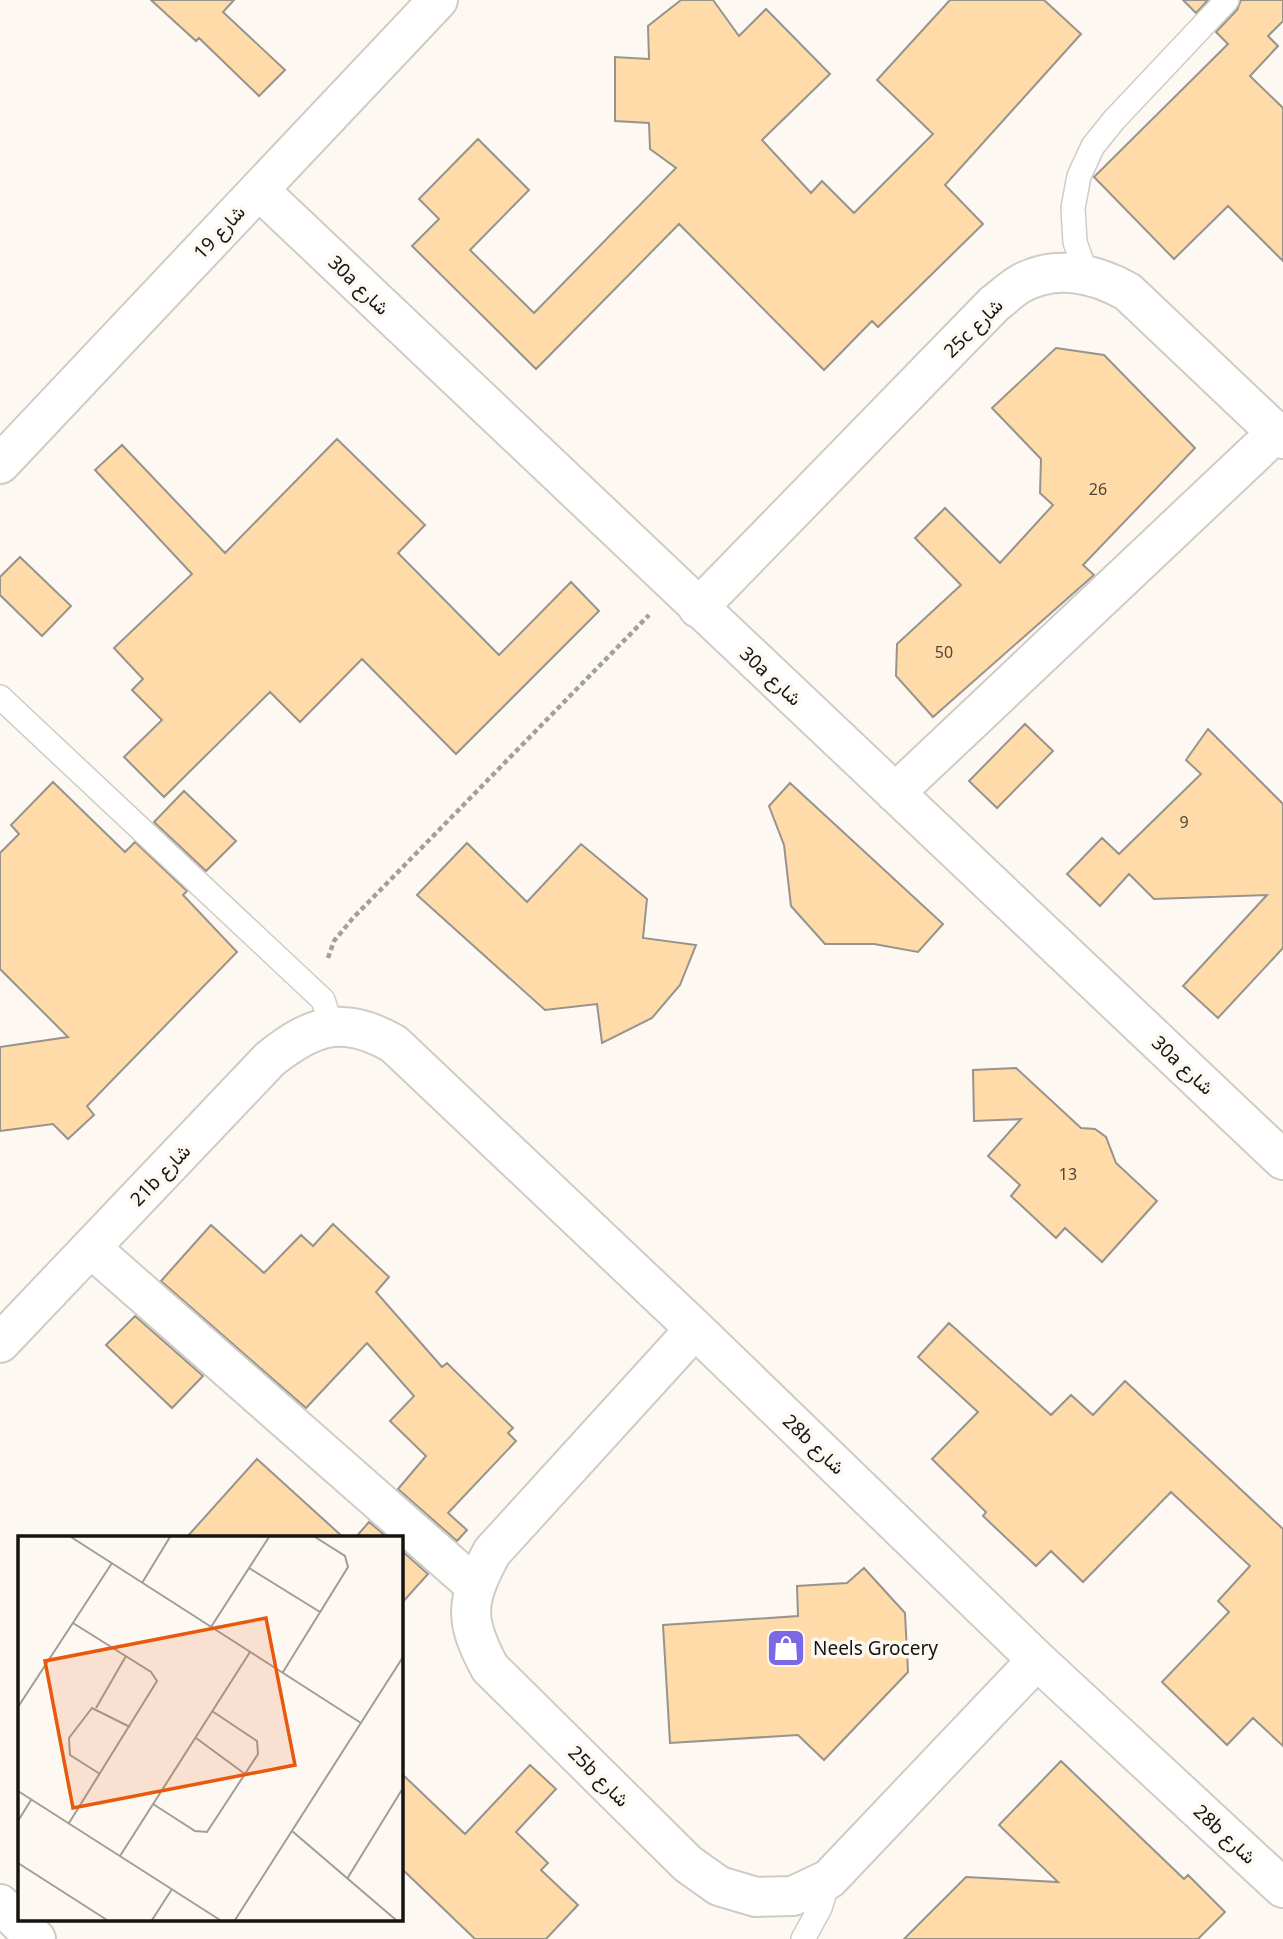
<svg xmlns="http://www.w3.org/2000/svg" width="1283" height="1939" font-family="'Noto Sans',Vazirmatn,sans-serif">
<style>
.building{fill:#fedba9;stroke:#97938d;stroke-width:2}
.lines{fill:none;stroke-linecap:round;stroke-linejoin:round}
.service-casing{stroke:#d0ccc5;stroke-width:26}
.minor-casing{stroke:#d0ccc5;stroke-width:42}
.path{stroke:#a39f9a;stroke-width:4.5;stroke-dasharray:5 3.5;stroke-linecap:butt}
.service{stroke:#fff;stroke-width:23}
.minor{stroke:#fff;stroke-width:38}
.labels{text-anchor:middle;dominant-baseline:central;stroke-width:7;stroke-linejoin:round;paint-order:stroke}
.number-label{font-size:16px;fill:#4f4637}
.street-label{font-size:19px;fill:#151411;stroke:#fdf8f2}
.poi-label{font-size:19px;fill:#151411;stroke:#fdf8f2;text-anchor:start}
.inset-road{fill:none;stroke:#a09d98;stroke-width:2}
.view{fill:#e8590c;fill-opacity:0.15;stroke:#e8590c;stroke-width:3.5}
.inset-edge{fill:none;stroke:#151411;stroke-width:3.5}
</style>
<rect width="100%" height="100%" fill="#fdf8f2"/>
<path class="building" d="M 151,0 L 234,0 L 223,12 L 285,70 L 259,96 L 199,38 L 196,41 Z
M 681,0 L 713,0 L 739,36 L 766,9 L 830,74 L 762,140 L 811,193 L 822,181 L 854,213 L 933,134 L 877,80 L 950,0 L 1044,0 L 1081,34 L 945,185 L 983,224 L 878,327 L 872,321 L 824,370 L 679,224 L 536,369 L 412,246 L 439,219 L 419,199 L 478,139 L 529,190 L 470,250 L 534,313 L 676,168 L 650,149 L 649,123 L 615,121 L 615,57 L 649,59 L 648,26 Z
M 1183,0 L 1208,0 L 1196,13 Z
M 1241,0 L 1283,0 L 1283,21 L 1268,36 L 1278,46 L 1250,76 L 1283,108 L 1283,261 L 1228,206 L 1174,259 L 1094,177 L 1228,44 L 1216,32 L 1237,10 Z
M 1056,348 L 1104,355 L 1195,448 L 1083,565 L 1094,575 L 933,717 L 896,676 L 897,644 L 961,585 L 915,538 L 945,508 L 1000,563 L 1053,505 L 1040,493 L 1041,459 L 992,408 Z
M 337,439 L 425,525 L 398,553 L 499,655 L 571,582 L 599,611 L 456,754 L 362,659 L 300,722 L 270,692 L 164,797 L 124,757 L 162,720 L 132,690 L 143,679 L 114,648 L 192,574 L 95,470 L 122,445 L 225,553 Z
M 20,557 L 71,606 L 42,636 L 0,595 L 0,577 Z
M 1025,724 L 1053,751 L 997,808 L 969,781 Z
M 1208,729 L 1283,804 L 1283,948 L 1218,1018 L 1183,986 L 1267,895 L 1154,899 L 1129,874 L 1100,906 L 1067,874 L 1102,838 L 1119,854 L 1201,774 L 1186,760 Z
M 53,782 L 125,852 L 135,842 L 187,891 L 183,895 L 237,952 L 87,1106 L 94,1115 L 68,1139 L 53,1124 L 0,1131 L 0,1047 L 68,1037 L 0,969 L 0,853 L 19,834 L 11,825 Z
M 790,783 L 943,924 L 918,952 L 874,944 L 825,944 L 791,906 L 784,845 L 769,806 Z
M 184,791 L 236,841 L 206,871 L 154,822 Z
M 467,843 L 527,902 L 581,844 L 647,899 L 643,938 L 696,945 L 680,985 L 652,1018 L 602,1043 L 597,1004 L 545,1010 L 417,895 Z
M 1016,1068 L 1081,1128 L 1095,1129 L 1106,1137 L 1116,1163 L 1157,1201 L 1102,1262 L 1065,1228 L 1056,1238 L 1011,1196 L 1020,1185 L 988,1156 L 1021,1119 L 974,1121 L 973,1070 Z
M 333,1224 L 389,1277 L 376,1292 L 442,1367 L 447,1363 L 513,1428 L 508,1433 L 516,1441 L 448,1513 L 467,1530 L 457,1541 L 398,1489 L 426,1456 L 390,1421 L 414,1396 L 367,1343 L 306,1408 L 161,1281 L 211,1225 L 264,1273 L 301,1235 L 313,1246 Z
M 135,1316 L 203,1376 L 172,1408 L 106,1345 Z
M 949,1323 L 1051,1415 L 1071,1395 L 1093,1415 L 1125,1381 L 1283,1529 L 1283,1746 L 1253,1718 L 1227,1745 L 1162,1682 L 1229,1612 L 1218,1601 L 1250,1566 L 1171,1492 L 1083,1582 L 1051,1551 L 1036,1566 L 983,1516 L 986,1512 L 932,1459 L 978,1412 L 918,1357 Z
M 257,1459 L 344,1538 L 186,1538 Z
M 369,1522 L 388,1538 L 355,1538 Z
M 401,1550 L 428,1574 L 401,1604 Z
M 864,1568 L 905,1613 L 908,1672 L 824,1760 L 798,1735 L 670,1743 L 663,1625 L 798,1616 L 797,1586 L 847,1583 Z
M 1061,1761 L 1184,1879 L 1188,1875 L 1225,1912 L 1198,1939 L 904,1939 L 966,1877 L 1058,1882 L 999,1825 Z
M 530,1765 L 556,1789 L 516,1832 L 548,1863 L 541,1870 L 578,1905 L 546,1939 L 475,1939 L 401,1868 L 401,1773 L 465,1834 Z"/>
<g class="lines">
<g class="service-casing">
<path id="service" d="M 1086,273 L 1075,242 L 1073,208 L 1079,176 L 1093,146 L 1114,120 L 1227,0
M 0,697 L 323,1000 L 332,1027
M 803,1939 L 820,1908 L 829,1879"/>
</g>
<g class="minor-casing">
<path id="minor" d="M 259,190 L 1283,1160
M 0,464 L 438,0
M 698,608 L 994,304 C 1002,298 1011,289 1020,284 C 1055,264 1095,273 1128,292 L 1283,439
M 895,793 L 1276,433
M 91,1248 L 474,1585
M 695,1329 L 492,1552 C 466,1600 463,1619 490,1668 L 688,1864 L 719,1886 L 756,1897 L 793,1896 L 829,1879 L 1037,1660
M 0,1343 L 270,1059 C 314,1024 344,1015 394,1044 L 695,1329 L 1037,1660 L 1283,1888
M 0,1904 L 36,1939"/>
</g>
<path class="path" d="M 328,958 L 334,941 L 353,918 L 649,615"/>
<use href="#service" class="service"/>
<use href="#minor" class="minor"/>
</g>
<defs>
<g id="shop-square" transform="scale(2.0125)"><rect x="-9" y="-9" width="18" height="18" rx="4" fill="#7b68e4" stroke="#fdf8f2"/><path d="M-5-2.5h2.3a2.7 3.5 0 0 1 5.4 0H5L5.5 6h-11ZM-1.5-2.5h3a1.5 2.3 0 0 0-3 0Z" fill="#fff"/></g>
</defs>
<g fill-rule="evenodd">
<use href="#shop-square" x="786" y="1648"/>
</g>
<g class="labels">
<g class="number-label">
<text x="1098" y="489">26</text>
<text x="944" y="652">50</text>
<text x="1184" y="822">9</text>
<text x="1068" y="1174">13</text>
</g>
<g class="street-label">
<text transform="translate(219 232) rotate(-47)">شارع 19</text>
<text transform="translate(359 285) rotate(44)">30a شارع</text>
<text transform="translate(973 328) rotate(-45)">25c شارع</text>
<text transform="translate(771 676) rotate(43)">30a شارع</text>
<text transform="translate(1183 1065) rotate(43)">30a شارع</text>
<text transform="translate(160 1175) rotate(-46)">21b شارع</text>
<text transform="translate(814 1444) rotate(44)">28b شارع</text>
<text transform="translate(599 1776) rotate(45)">25b شارع</text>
<text transform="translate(1225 1834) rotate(43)">28b شارع</text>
</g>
<g class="poi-label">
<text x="813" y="1648">Neels Grocery</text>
</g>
</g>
<g transform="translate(18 1536)">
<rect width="385" height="385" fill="#fdf8f2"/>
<path class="inset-road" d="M 53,1 L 343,187M 231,32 L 302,76M 124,47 L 152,1M 193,91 L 251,1M 265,136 L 330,31 L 327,20 L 297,1M 0,171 L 94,27M 78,172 L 108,120M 178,202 L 227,238M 82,238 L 52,219 L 51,202 L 74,172 L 112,191M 0,255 L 202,384M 135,268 L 177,295 L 189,296 L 240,218 L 239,205 L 194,175M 0,285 L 13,264M 51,287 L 139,145 L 133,136 L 55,87M 274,295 L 378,384M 102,320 L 232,116M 0,327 L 89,384M 329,343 L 385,252M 134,384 L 154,353M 217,384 L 385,121"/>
<path class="view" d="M 248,82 L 277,229 L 55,272 L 27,125 Z"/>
<rect width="385" height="385" class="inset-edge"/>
</g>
</svg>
